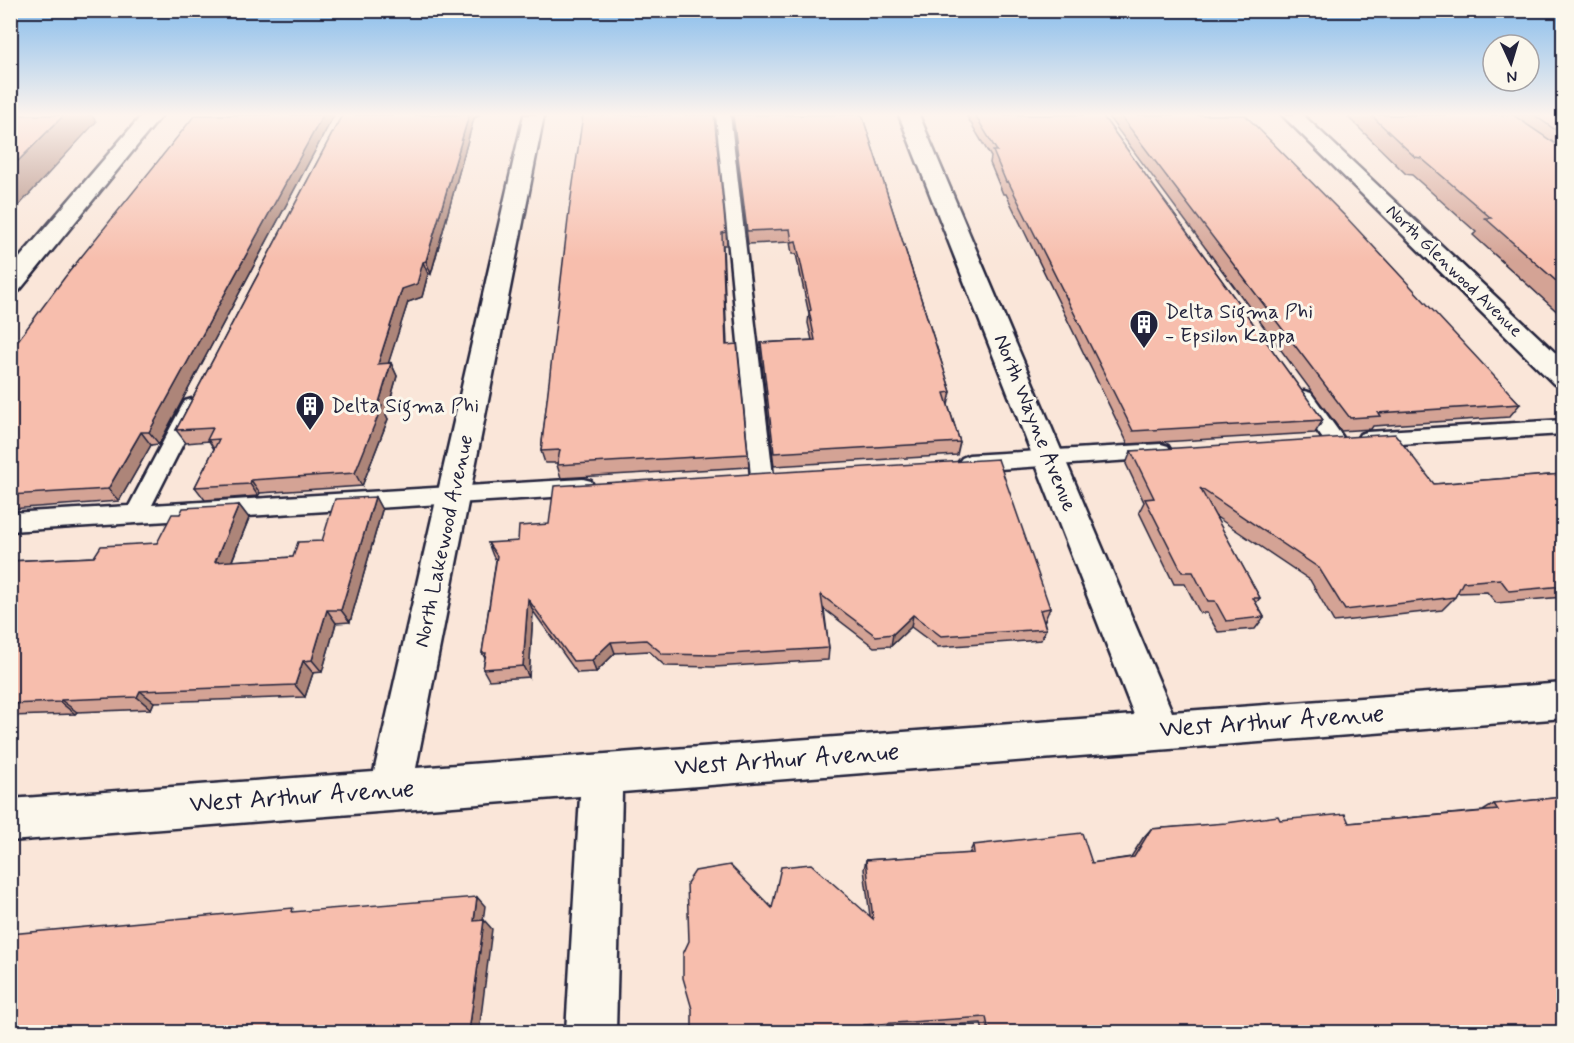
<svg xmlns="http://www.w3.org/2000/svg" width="1574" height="1043" font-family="Mynerve,sans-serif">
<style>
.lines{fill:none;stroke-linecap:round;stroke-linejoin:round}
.lane-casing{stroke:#22223b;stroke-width:5}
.street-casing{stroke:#22223b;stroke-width:5}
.lane{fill:#fbf7ec;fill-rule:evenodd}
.street{fill:#fbf7ec;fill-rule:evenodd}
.wall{fill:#d4a395;stroke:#22223b;stroke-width:1.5}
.shaded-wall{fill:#ad8579;stroke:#22223b;stroke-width:1.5}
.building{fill:#f7bead;stroke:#22223b;stroke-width:1.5}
.labels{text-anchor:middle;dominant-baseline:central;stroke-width:6;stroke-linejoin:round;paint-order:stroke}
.far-street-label{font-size:18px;fill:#22223b;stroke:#fbf7ec}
.poi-label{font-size:21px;fill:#22223b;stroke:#fbf7ec;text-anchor:start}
.street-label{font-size:21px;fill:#22223b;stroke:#fbf7ec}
.near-street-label{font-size:26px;fill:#22223b;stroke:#fbf7ec}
</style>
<rect width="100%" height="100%" fill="#fae6d9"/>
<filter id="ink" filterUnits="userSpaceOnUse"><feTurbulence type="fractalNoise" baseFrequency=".0167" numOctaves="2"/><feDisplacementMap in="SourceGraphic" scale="12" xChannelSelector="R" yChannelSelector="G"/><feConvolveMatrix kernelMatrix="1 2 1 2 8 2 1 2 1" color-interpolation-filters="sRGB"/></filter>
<g filter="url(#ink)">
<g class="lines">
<g class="lane-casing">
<path id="lane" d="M 716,115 L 730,115 L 773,476 L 770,482 L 762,484 L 754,482 L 751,476 Z
M 1304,391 L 1311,393 L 1342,436 L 1345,441 L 1342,446 L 1335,448 L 1328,446 L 1297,403 L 1294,398 L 1297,393 Z
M 192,399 L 199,401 L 202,406 L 152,505 L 583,479 L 591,481 L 594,487 L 591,493 L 583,495 L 10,531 L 10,513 L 129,506 L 182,406 L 185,401 Z
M 1564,420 L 1564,434 L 1367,446 L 1360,444 L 1357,439 L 1360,434 L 1367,432 Z
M 1161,444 L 1168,446 L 1171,451 L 1168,456 L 1161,458 L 969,471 L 962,468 L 958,463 L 962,458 L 969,455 Z"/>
</g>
<g class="street-casing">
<path id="street" d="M 142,115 L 162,115 L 19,291 L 10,293 L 10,269 Z
M 524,115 L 544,115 L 416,768 L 1134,715 L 899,115 L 919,115 L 1172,712 L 1564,683 L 1564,718 L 622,792 L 616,1032 L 566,1032 L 580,796 L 10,841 L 10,799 L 374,772 Z
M 1282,115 L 1303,115 L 1564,361 L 1564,386 L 1554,384 Z"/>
</g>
<use href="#lane" class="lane"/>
<use href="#street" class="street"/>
</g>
<path class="wall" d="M 195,115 L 334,115 L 159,444 L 151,445 L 119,501 L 10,509 L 10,351 Z
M 342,115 L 480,115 L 474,118 L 431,274 L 428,274 L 422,297 L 408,302 L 388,363 L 391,363 L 397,376 L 386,415 L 388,419 L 362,486 L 260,493 L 258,496 L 205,500 L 195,487 L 214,449 L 209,441 L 186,443 L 176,430 Z
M 583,115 L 726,232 L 727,245 L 723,245 L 727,345 L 748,454 L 749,467 L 561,478 L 557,465 L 558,463 L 545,463 L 541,451 Z
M 732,115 L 862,115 L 951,392 L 948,405 L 960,442 L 957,455 L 774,466 L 761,356 L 761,343 L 812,340 L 808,323 L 809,314 L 796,254 L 792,254 L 790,242 L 748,244 Z
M 966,115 L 1102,115 L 1323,420 L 1315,433 L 1128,444 L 1006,194 L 1003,194 L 990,163 L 991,157 Z
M 1107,115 L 1245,115 L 1520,404 L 1509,417 L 1373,426 L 1371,429 L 1341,431 Z
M 1349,115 L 1563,115 L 1563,317 L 1473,235 L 1476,232 L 1412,175 L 1406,174 L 1348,117 Z
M 1131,451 L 1434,484 L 1563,474 L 1563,597 L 1496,603 L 1487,592 L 1457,593 L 1455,597 L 1442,610 L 1334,622 L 1310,580 L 1215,516 L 1260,598 L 1256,603 L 1264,617 L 1255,629 L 1218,632 L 1207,613 L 1200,613 L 1185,584 L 1174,584 L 1139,512 L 1144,502 L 1126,464 Z
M 375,497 L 382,510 L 350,622 L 336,623 L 322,672 L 313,673 L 305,697 L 154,702 L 151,709 L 77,712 L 75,714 L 10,716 L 10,561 L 94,557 L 157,543 L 180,514 L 239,505 L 249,518 L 232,561 L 293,557 L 322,541 Z
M 488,543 L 1050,608 L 1045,620 L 1044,621 L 1046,629 L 1041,640 L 938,647 L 911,627 L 891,646 L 874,647 L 824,609 L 829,648 L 828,660 L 715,667 L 665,666 L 649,651 L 615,653 L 596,672 L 577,673 L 533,611 L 529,677 L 489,680 L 483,669 L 485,658 L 482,653 L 496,560 L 493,556 Z
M 1563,797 L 1563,1032 L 983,1032 L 981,1023 L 864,1031 L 772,908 L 870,916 L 864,869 L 866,860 L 969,854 L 973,845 L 1092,863 L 1131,857 L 1143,838 L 1151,829 L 1280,820 L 1349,823 L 1483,811 L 1494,804 Z"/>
<path class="shaded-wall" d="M 64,115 L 92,115 L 96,122 L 10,215 L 10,169 Z
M 323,115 L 334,115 L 159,444 L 149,432 Z
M 469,115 L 480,115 L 474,118 L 431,274 L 426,261 Z
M 423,262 L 428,274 L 422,297 L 408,302 L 384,377 L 378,364 L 402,289 Z
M 391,363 L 397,376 L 386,415 L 388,419 L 362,486 L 355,473 L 378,406 Z
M 141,432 L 151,445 L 119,501 L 108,489 Z
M 251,480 L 260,493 L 258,496 L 250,484 Z
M 375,497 L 382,510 L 350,622 L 341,610 Z
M 239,505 L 249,518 L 226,575 L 215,562 Z
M 528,599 L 533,611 L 529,677 L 523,666 Z
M 327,610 L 336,623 L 322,672 L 312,660 Z
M 913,615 L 911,627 L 891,646 L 893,634 Z
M 611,642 L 615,653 L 596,672 L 592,660 Z
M 303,661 L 313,673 L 305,697 L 295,685 Z
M 140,691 L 154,702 L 151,709 L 137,697 Z
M 61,700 L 77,712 L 75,714 L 60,702 Z
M 477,897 L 485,906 L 482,929 L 474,921 Z
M 484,920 L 492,929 L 479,1032 L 469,1032 Z"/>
<path class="building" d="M 10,115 L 64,115 L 10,169 Z
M 195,115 L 323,115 L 149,432 L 141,432 L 108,489 L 10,495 L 10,351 L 65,277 Z
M 342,115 L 469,115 L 426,261 L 423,262 L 417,284 L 402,289 L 378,364 L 391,363 L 378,406 L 382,406 L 355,473 L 251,480 L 250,484 L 195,487 L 219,439 L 207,440 L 213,428 L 176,430 Z
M 583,115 L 714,115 L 726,232 L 722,233 L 726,345 L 737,344 L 748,454 L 557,465 L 560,450 L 541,451 L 569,211 Z
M 733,115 L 862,115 L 951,392 L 944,393 L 960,442 L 774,453 L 761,343 L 815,340 L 809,311 L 811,310 L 796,241 L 792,242 L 790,229 L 747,231 Z
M 975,115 L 1102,115 L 1323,420 L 1133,431 L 1008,181 L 1006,182 L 993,151 L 997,151 Z
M 1120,115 L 1245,115 L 1345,216 L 1520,404 L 1378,413 L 1380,416 L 1350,418 Z
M 1371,115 L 1513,115 L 1563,149 L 1563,287 L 1485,218 L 1491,218 L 1421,158 L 1415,157 Z
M 1534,115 L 1563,115 L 1563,135 Z
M 1395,434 L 1434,484 L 1563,474 L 1563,586 L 1509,591 L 1500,579 L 1463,582 L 1455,597 L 1345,610 L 1319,568 L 1200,488 L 1260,598 L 1253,598 L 1264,617 L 1226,621 L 1215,601 L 1208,601 L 1193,572 L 1182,572 L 1145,499 L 1154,498 L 1131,451 Z
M 998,459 L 1050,608 L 1040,610 L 1046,629 L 941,636 L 913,615 L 893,634 L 876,636 L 821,595 L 829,648 L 713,655 L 663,654 L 646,640 L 611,642 L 592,660 L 573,661 L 528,599 L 523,666 L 483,669 L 486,653 L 482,653 L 497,556 L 488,543 L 518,541 L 519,526 L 549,524 L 554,486 Z
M 375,497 L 341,610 L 327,610 L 312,660 L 303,661 L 295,685 L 140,691 L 137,697 L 61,700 L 60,702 L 10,704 L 10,561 L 94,557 L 101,546 L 157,543 L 172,514 L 180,514 L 183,508 L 239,505 L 215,562 L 293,557 L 298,542 L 322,541 L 335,499 Z
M 1563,797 L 1563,1032 L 989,1032 L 986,1017 L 864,1025 L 864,1032 L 692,1032 L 692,1009 L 683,978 L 683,954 L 689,941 L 687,883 L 695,871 L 730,865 L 772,908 L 781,867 L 811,864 L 873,919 L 866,860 L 974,853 L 973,845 L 1082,833 L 1092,863 L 1134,857 L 1151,829 L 1226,823 L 1278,816 L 1280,820 L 1345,814 L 1349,823 L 1498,810 L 1494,804 Z
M 477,897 L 474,921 L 484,920 L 469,1032 L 10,1032 L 10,934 L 293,908 L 292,912 Z"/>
</g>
<linearGradient id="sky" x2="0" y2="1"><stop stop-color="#86bcec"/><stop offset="0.44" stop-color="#fdf4ee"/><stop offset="1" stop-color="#fdf4ee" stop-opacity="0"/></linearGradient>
<rect width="1574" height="261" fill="url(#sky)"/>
<defs>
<g id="building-pin" transform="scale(1.5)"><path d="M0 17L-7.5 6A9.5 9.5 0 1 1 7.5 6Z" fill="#22223b" stroke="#fbf7ec"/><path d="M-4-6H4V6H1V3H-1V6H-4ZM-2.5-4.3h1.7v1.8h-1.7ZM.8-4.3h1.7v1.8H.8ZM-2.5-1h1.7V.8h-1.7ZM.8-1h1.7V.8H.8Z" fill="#fff"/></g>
</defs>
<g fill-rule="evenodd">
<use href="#building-pin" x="1144" y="324"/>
<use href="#building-pin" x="310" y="406"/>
</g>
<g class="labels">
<g class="far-street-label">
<text transform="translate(1454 271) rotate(44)">North Glenwood Avenue</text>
</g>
<g class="poi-label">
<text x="1165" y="312">Delta Sigma Phi<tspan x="1165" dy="24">- Epsilon Kappa</tspan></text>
<text x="331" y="406">Delta Sigma Phi</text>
</g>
<g class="street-label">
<text transform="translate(1035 423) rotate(68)">North Wayne Avenue</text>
<text transform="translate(444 541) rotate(-78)">North Lakewood Avenue</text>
</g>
<g class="near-street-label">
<text transform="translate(1272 722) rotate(-4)">West Arthur Avenue</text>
<text transform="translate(787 760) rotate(-4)">West Arthur Avenue</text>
<text transform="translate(302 797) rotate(-4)">West Arthur Avenue</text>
</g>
</g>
<rect width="1574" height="1043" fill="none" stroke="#fbf7ec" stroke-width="36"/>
<rect x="18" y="18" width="1538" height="1007" fill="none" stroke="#22223b" stroke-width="2" filter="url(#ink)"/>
<g transform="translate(1511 63) rotate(176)"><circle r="28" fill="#fbf7ec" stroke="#a4a2a5" stroke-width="1.5"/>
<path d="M0-4.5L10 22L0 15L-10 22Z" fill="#22223b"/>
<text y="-9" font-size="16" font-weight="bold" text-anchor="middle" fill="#22223b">N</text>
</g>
</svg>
